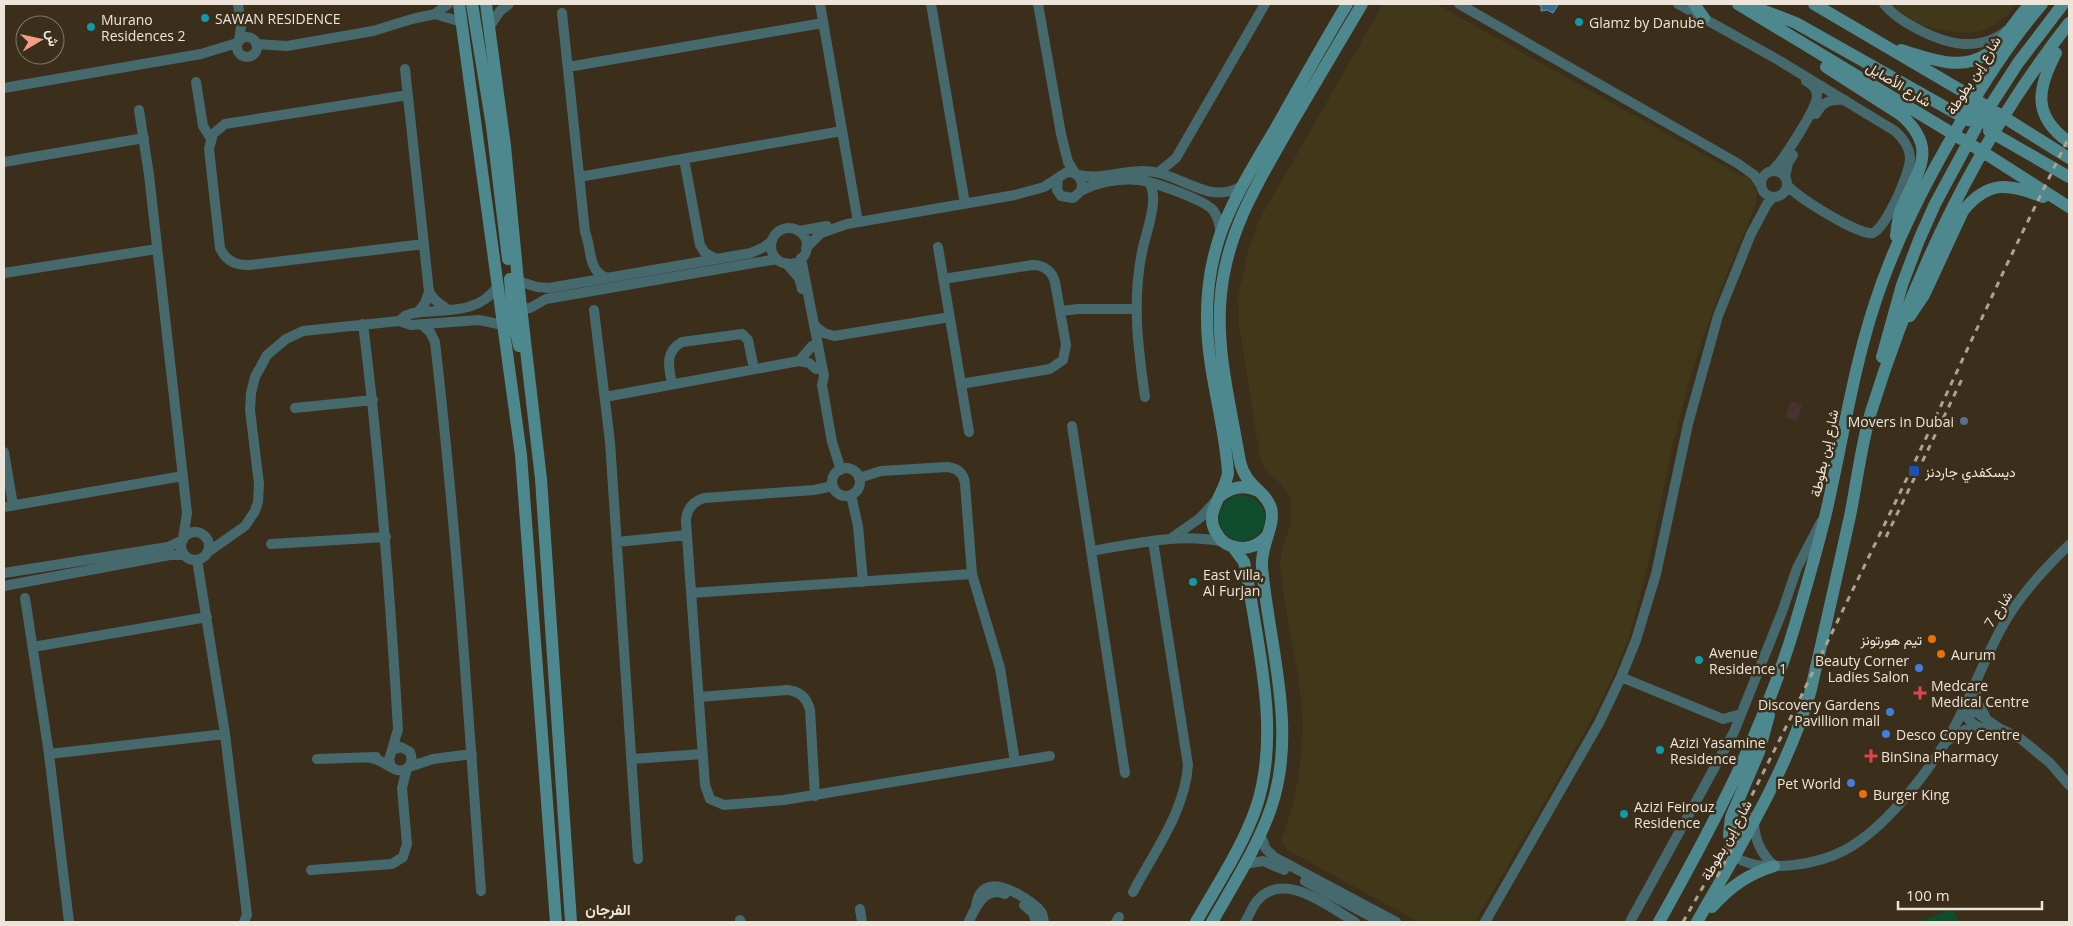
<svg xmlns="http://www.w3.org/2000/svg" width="2073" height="926" font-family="'Open Sans',Vazirmatn,sans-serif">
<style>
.industrial{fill:#473231}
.green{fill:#0f4b2d}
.sand{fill:#403818}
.water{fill:#2f6d96;stroke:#6891aa}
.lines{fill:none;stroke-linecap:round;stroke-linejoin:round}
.street{stroke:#46696e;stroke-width:10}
.secondary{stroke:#4e888f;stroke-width:12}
.rail{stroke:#aca294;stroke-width:3;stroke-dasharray:6 6;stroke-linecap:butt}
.culture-dot{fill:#0f9aa8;stroke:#3b2e1b;stroke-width:2}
.service-dot{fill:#5c6f8a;stroke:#3b2e1b;stroke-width:2}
.transit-dot{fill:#1a4fb4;stroke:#3b2e1b;stroke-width:2}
.food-dot{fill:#e8710a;stroke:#3b2e1b;stroke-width:2}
.shop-dot{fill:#3f7fe0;stroke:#3b2e1b;stroke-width:2}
.health-dot{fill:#e0444e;stroke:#3b2e1b;stroke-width:2}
.labels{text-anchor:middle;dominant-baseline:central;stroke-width:5;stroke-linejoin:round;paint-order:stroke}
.poi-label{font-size:14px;fill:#ede5d9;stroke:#3b2e1b;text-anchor:start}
.street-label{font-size:14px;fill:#ede5d9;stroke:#3b2e1b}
.neighbourhood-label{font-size:15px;font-weight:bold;fill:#ede5d9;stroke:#3b2e1b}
</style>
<rect width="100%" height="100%" fill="#3b2e1b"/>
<path class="industrial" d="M 1791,401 L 1802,405 L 1797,421 L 1785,417 Z"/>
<path class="green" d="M1219 518a23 23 0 1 1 46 0a23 23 0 1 1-46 0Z
M 1953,909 L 1958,922 L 1918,922 Z"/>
<path class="sand" d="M 1383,4 L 1436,4 L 1742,176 L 1750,177 L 1757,193 L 1755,207 C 1728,270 1702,333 1684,400 C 1662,480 1653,563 1627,642 C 1611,688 1583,735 1559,777 C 1531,826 1503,874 1475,922 L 1419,922 L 1287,850 L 1281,841 C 1298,795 1306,747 1301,698 C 1296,654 1284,610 1280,566 C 1280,542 1297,523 1289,498 C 1283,481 1270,477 1262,464 C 1261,461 1260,457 1259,453 L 1239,324 L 1238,296 L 1249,248 L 1259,220 Z
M 1891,4 L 2017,4 C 2006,17 1994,29 1976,32 C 1955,36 1901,25 1891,4 Z"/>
<path class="water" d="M 1537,4 L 1556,4 L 1558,5 L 1553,13 L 1547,10 L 1541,11 L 1541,6 Z"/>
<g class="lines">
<path class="street" d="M 238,4 L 241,27 L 239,40
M 820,4 L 858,222
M 931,4 L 965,204
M 1038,4 L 1061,134 L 1068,162 L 1075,173
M 1459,4 L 1737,163 L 1754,175 L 1760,184
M 1678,4 L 1780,61 L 1895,131 C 1903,138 1909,146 1910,157 C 1911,172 1886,227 1873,233 C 1859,236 1797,197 1787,185
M 1884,4 C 1899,23 1942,44 1966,44 C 1980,44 1995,40 2006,31
M 562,13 L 585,232 C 592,248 587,271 607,278
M 435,14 L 448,4
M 490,26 L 500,11 L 509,4
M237 47a10 10 0 1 1 20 0a10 10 0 1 1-20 0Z
M 256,44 L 287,46 L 373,31 L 412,19 L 435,14 L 462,22
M 568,67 L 823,23
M 405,69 L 429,292 L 425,303 L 417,313
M 196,82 L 203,126 L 211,139
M 4,88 L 201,54 L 237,43
M 408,95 L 225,124 L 213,134 L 209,149 L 220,248 C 226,261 236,266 250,265 L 424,244
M 139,110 L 149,175 L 187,513 L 183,539
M 1816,114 C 1823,101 1831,99 1845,100
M 684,159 L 700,245 L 705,253 L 716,259
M 4,162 L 144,138
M 1773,170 C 1782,162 1817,108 1817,96 C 1817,89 1812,84 1806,81
M1761 184a13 13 0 1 1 26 0a13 13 0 1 1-26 0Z
M 1159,172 L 1176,158 L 1265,4
M 1078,175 C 1105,181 1132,166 1159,173 C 1187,180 1212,203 1240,187
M 579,177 L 842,131
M 1785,177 L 1788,163 L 1793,155
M 1081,191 C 1097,182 1121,178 1138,180 C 1152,181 1204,200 1213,210 C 1218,217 1220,224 1220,232
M771 246a18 18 0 1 1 36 0a18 18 0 1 1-36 0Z
M 799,231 L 827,226
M 938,247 L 969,432
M 806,248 L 821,233 L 847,224 L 1015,195 L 1044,187 L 1067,172 C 1078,172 1084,180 1081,191 L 1073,198 L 1061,196 L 1057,190 L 1058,178
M 801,258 L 824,376 L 822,385 L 832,442 L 841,470
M 786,263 L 799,278 L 802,289
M 4,273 L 157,249
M 943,279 L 1032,265 C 1044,265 1052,271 1055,282 L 1066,345 L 1063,360 L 1050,369 L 961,384
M 518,281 L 537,287 L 549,288 L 751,253 L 764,247 L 772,241
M 429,292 L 435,300 L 448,310
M 522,309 L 530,308 L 546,299 L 777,259
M 594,310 L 610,442 L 638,859
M 1061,311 L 1078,309 L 1135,309
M 399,321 L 411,325 L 479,320 L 503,325
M 363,324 C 380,459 390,593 398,729 L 392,750
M 421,324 L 430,332 L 435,342 C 456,524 468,708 481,891
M 815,326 L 824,333 L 834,336 L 950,317
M 799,361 L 812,346
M 672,384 C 669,368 664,352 682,342 L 742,334 L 748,340 L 754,369
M 605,397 L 799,361 L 809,363 L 816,369
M 1145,397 C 1138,348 1132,301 1142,252 C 1146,231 1160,200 1149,182
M 295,408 L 373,400
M 1072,426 L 1125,773
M 4,452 L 13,505
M832 482a14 14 0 1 1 28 0a14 14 0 1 1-28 0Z
M 859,478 L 881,471 L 947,467 C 958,468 964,474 965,484 L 972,574 L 1000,668 L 1015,762
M 833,486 L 814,490 L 704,498 C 692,502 686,510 686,522 L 705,785 L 710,799 L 724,805 L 784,800 L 1050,756
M 851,495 L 858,526 L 863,582
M 4,507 L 183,476
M181 546a14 14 0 1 1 28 0a14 14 0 1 1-28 0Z
M 1173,537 L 1200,518 L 1215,502
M 617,542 L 687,535
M 271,544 L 386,537
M 1091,551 C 1135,544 1180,532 1224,542
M 208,552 L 245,526 L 255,511 L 258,502 L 259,484 L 250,410 L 251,393 L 255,377 L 267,355 L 286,339 L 303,331 L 399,321 L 405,316 L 413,313 C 443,309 478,315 497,287
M 197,560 L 225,734 L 247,915 L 244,922
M 4,573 L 168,547 L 183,540
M 4,586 L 170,555 L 184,555
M 691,593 L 972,574
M 25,598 L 49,754 L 69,922
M 33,647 L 207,617
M 1621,677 L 1723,719 L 1741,714
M 1976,686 L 1976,700 L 1985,716
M 699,697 L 787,690 C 800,691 807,698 810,710 L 815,796
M 1965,709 C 1967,729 1986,728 2001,734
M 1959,718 L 1966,714 L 1976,712 L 1999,728 L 2021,739 L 2050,763 L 2069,785
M 1947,741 L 1965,730 L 1980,728
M 49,754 L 225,734
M 371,758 C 383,760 388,767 397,770 C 409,773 414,761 410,752 L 401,747 L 392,750 L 389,759 L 391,766
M 317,759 L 376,757
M 632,759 L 703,754
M 409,767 L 433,759 L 472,754
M 1754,823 C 1755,841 1761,853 1774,866
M 1260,834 L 1266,849 L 1274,857 L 1396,922
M 1735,857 C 1754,868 1773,867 1794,865 C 1811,863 1830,858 1845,850 C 1888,827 1936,763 1958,720 C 1975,687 1987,652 2006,620 C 2023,592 2045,568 2069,545
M 1245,864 L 1263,861 L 1284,870
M 311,870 L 392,864 L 403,857 L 407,844 L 402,788 L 407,768
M 1305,881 L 1381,922
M 1133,892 C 1154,852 1185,811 1188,765 L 1153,541
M 1024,905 L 1033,913 L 1036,922
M 976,906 C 981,868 1021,894 1038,908 L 1042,913 L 1044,922
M 860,909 L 862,922
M 740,920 L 741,922
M 969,921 C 976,906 985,886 1005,894
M 1116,922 L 1119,917
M 1245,922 C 1249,916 1252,907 1257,901 C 1284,869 1329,907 1355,922
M 1485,922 L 1599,723 L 1621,677 L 1636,640 L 1656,574 L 1688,424 L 1718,316 L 1751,234 L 1767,204 L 1773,197
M 1630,922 L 1734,732 L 1782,612 L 1797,568 L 1821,522"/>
<path class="secondary" d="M 459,4 L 521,455 L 556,922
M 472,4 L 492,126 L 508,259
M 486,4 L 505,146 L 518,281 L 541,479 L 571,922
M 1694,4 L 1704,18
M 1738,4 L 1983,152 L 2069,207
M 1814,4 L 1962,91 L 2069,158
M 1752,6 L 1796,23 L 1968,120 L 1986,123 L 2004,117
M 1901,50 C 1928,58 1961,72 1987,54 C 2002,43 2017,18 2030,4
M 2056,53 C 2037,89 2032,116 2069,142
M 1826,67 L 1901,115 C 1940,149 1917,172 1901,209 C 1898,218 1897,227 1896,236
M 1985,114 L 2018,63 L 2063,4
M 1989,131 L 2069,177
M 510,279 L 513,316 L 519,346
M 1910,316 L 1924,295 L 1963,211 C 1988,180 2009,183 2043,197
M 1882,357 L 1902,285 L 1919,240 L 1935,204 L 1976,128 L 1977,115 L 1974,99
M 1219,497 C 1231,487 1244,484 1258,491
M 1267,536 C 1259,545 1248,550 1236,547 C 1228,546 1221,541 1217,534 C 1202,512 1225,495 1228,473 C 1225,422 1207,371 1207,319 C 1206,238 1238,193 1277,126 C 1300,85 1323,44 1347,4
M 1735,857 L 1729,835 L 1731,817 L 1759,752 L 1769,715
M 1712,907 C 1730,887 1748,874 1774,866
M 1196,922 C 1217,885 1242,848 1256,808 C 1281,734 1258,649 1247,575 L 1244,562 L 1233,547
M 1212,922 C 1233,885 1257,848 1271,808 C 1298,730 1269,646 1262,567 C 1260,546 1276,525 1271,508 C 1265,490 1246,487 1240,462 C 1231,407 1215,349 1221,294 C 1227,230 1260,179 1291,124 C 1315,84 1338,44 1362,4
M 1659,922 C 1712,827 1764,730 1795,625 C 1806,588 1817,550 1826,513 C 1842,444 1852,374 1874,306 C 1895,240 1927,179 1962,120 C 1986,79 2011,40 2042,4
M 1697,922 C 1739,848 1785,775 1810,693 C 1824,634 1837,575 1850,516 C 1857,482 1861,445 1871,412 C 1914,273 1979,138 2069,23"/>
<path class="rail" d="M 1886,537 L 1963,377
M 1717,877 L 1751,813
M 1683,922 L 1730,839 L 1791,717 L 1911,470 L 2009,260 L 2069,137"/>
</g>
<g class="culture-dot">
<circle cx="205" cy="18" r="5"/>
<circle cx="1579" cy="22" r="5"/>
<circle cx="91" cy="27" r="5"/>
<circle cx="1193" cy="582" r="5"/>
<circle cx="1699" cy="660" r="5"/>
<circle cx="1660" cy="750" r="5"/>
<circle cx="1624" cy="814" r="5"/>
</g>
<circle class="service-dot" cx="1964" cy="421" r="5"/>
<rect class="transit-dot" x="1908" y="465" width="12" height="12" rx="2.5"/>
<g class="food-dot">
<circle cx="1932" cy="639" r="5"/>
<circle cx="1941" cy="654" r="5"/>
<circle cx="1863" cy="794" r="5"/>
</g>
<g class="shop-dot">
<circle cx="1919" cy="668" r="5"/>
<circle cx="1890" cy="712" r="5"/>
<circle cx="1886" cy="734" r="5"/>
<circle cx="1851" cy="783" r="5"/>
</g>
<g class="health-dot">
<path d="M1917.5 685.5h5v5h5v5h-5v5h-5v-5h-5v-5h5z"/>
<path d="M1868.5 748.5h5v5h5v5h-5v5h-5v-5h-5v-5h5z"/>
</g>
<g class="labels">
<g class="poi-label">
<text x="215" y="18">SAWAN RESIDENCE</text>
<text x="101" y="19">Murano<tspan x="101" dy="16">Residences 2</tspan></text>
<text x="1589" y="22">Glamz by Danube</text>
<text x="1954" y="421" text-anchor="end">Movers in Dubai</text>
<text x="1925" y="471">ديسكفدي جاردنز</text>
<text x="1203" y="574">East Villa,<tspan x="1203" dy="16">Al Furjan</tspan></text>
<text x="1922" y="639" text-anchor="end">تيم هورتونز</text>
<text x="1709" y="652">Avenue<tspan x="1709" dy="16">Residence 1</tspan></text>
<text x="1951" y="654">Aurum</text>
<text x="1909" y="660" text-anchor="end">Beauty Corner<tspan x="1909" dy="16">Ladies Salon</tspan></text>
<text x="1931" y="685">Medcare<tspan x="1931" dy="16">Medical Centre</tspan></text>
<text x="1880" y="704" text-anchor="end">Discovery Gardens<tspan x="1880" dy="16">Pavillion mall</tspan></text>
<text x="1896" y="734">Desco Copy Centre</text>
<text x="1670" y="742">Azizi Yasamine<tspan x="1670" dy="16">Residence</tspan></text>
<text x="1881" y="756">BinSina Pharmacy</text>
<text x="1841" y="783" text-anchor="end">Pet World</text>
<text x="1873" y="794">Burger King</text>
<text x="1634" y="806">Azizi Feirouz<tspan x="1634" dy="16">Residence</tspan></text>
</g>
<g class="street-label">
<text transform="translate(1973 75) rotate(-58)">شارع إبن بطوطة</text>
<text transform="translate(1899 84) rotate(31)">شارع الأصايل</text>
<text transform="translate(1824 453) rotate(-78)">شارع إبن بطوطة</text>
<text transform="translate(1998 609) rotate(-58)">شارع 7</text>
<text transform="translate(1726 840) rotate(-61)">شارع إبن بطوطة</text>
</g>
<g class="neighbourhood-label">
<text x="608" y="909">الفرجان</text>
</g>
</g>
<rect width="2073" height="926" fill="none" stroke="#ede5d9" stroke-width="10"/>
<g transform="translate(40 40) rotate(81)"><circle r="24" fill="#3b2e1b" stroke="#827767"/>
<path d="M0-4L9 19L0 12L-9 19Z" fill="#f49e8a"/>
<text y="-8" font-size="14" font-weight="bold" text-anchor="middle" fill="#ede5d9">ش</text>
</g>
<path d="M1898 901v8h144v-8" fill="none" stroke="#ede5d9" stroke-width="2.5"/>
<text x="1906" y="901" font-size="15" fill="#ede5d9" stroke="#3b2e1b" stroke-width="4" paint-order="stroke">100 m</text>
</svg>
